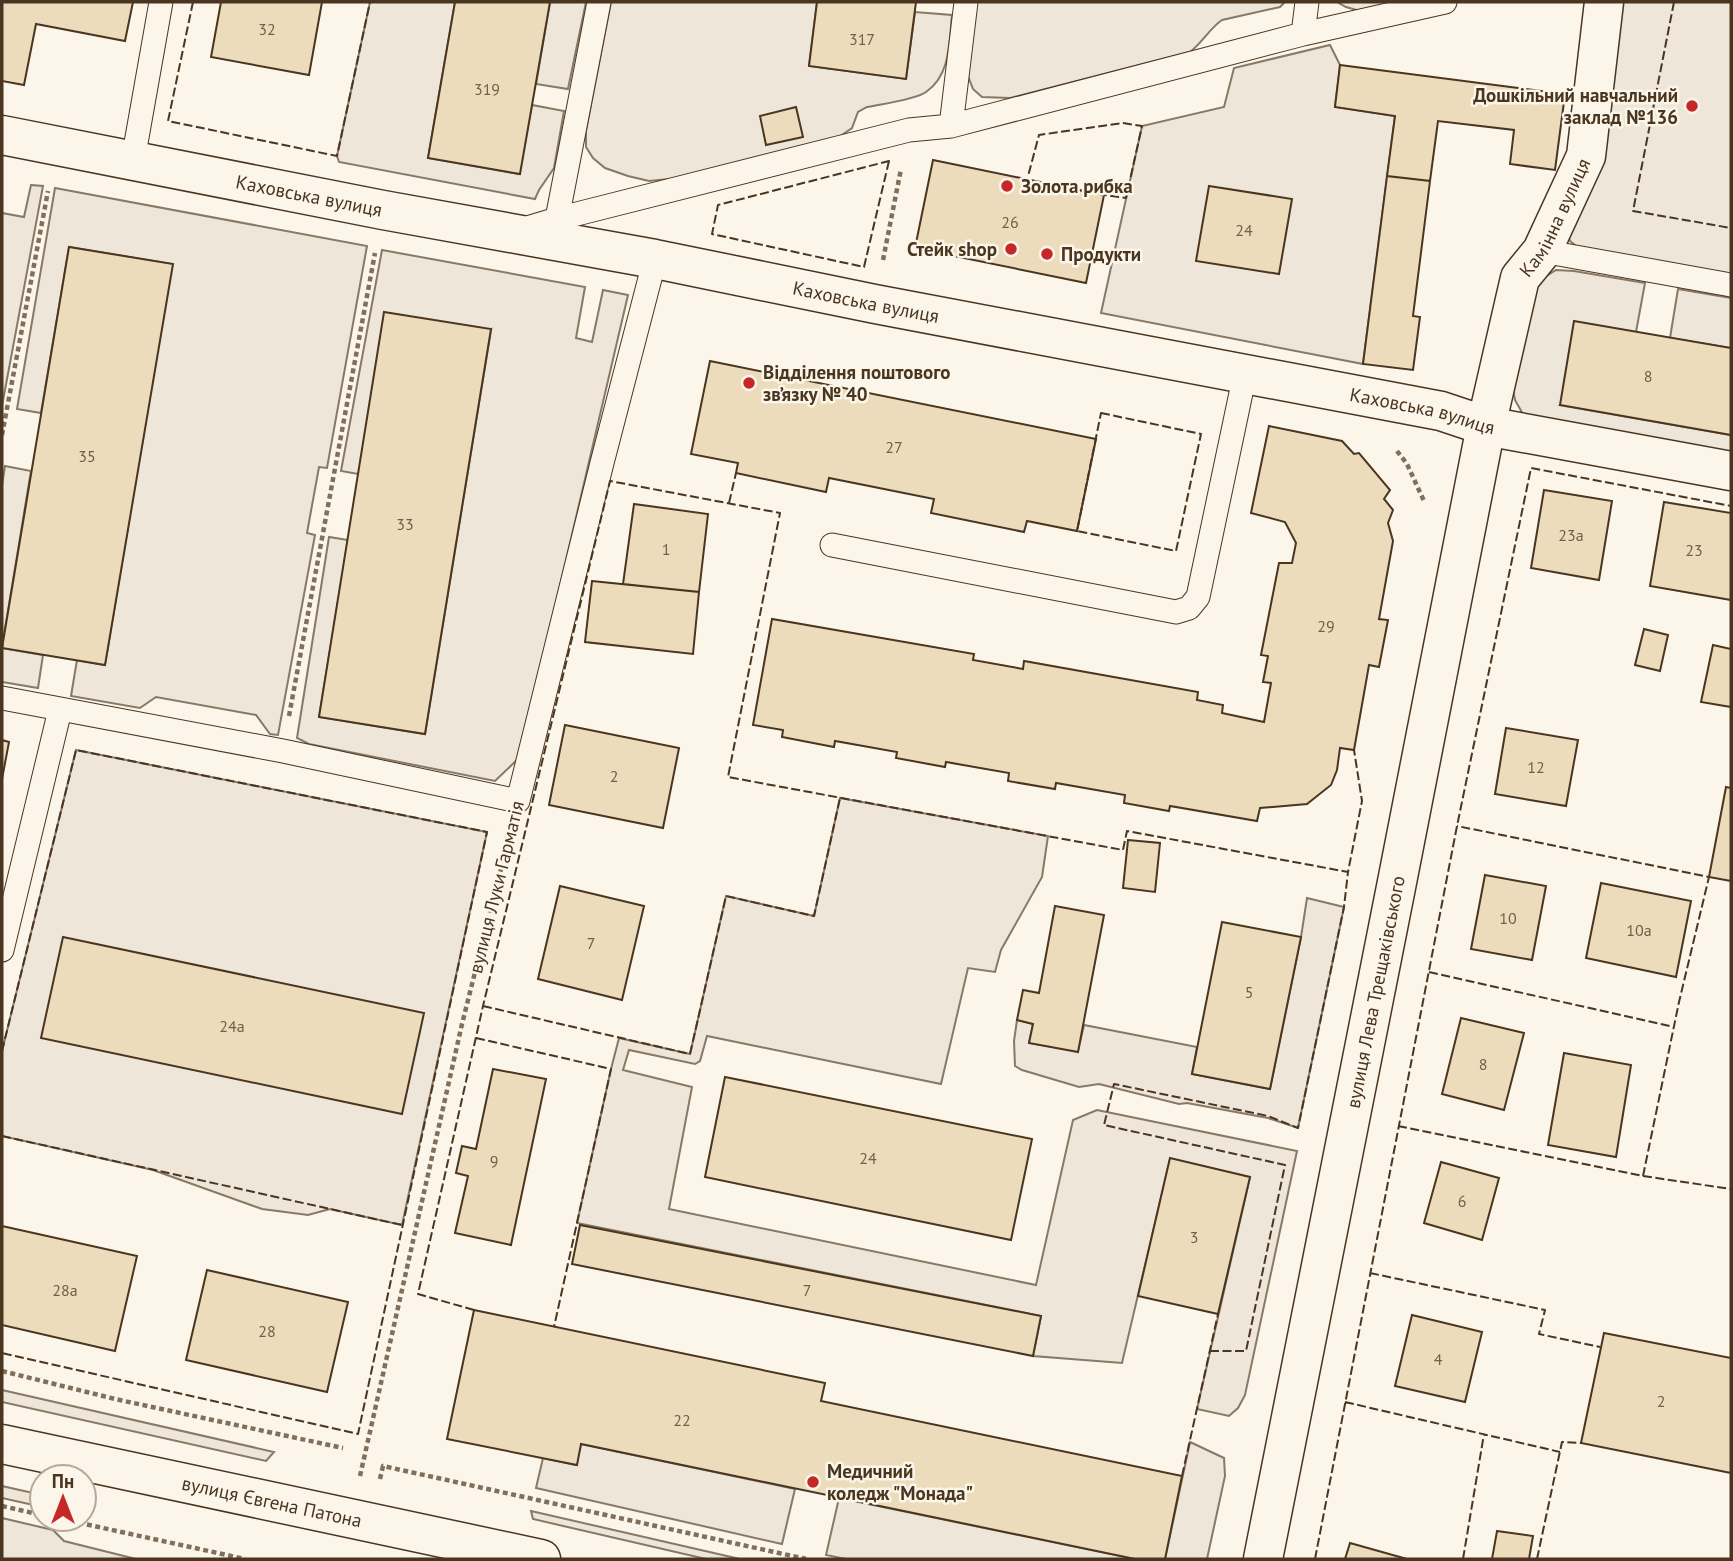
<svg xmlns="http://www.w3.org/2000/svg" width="1733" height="1561" font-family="'PT Sans',sans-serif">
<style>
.green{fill:#ede6d9;stroke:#887966;stroke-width:2}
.building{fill:#ecdcbc;stroke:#4a3520;stroke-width:2}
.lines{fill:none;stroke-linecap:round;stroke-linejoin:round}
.lane-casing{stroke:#4a3520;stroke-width:25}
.street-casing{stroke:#4a3520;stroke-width:41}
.secondary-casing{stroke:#4a3520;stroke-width:41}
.path{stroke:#7f6f5c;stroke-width:4.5;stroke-dasharray:5 3.5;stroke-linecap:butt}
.lane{stroke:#fbf6e9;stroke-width:23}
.street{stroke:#fbf6e9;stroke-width:38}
.secondary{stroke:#fbf6e9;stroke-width:38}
.fence{stroke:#4a3520;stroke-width:2;stroke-dasharray:9 3.5;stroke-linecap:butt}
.poi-dot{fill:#c62828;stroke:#fbf6e9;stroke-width:2.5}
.labels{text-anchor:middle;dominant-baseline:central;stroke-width:5;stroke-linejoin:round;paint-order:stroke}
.number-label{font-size:16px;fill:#725f47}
.poi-label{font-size:19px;font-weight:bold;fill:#4a3520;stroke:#fbf6e9;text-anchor:start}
.street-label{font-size:19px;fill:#4a3520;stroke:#fbf6e9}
</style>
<rect width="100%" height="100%" fill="#fbf6e9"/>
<path class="green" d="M 370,2 L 455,2 L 428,158 L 519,174 L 532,105 L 564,111 L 554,168 L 539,190 L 535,199 L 339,162 L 337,156 Z
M 550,2 L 586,2 L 568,89 L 536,84 Z
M 611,2 L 817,2 L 809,66 L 906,79 L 915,12 L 952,15 C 949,42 951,75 926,92 C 915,100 881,104 867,107 L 858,112 L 852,128 L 836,139 L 679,178 L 649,181 L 628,176 L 605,168 L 593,158 L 586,147 L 586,131 Z
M 976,2 L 1285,2 L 1280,7 L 1222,20 C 1210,28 1203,42 1190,52 L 1010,98 L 982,97 L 973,89 L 968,76 Z
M 1337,2 L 1405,2 L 1360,11 L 1346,7 Z
M 1623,2 L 1731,2 L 1731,276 L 1581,250 L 1570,241 L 1564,227 Z
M 1330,45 L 1340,65 L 1335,107 L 1395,116 L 1363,364 L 1101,313 L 1142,126 L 1224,107 L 1234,68 Z
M 31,185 L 43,186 L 2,406 L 2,213 L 24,217 Z
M 55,188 L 367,246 L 327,468 L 319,467 L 307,533 L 315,535 L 278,735 L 270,734 L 256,715 L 156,697 L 140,708 L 71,696 L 77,660 L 105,665 L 172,264 L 69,247 L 41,413 L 17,409 Z
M 382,250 L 585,287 L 576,338 L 592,342 L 603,290 L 628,295 L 520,757 L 495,781 L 309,744 L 297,738 L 329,537 L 348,540 L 319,717 L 425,734 L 491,330 L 358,474 L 341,471 Z
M 1556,270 L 1574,271 L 1645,283 L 1636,332 L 1560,405 L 1731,435 L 1731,459 L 1524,416 L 1515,400 L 1512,384 L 1537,282 Z
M 1678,289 L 1731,298 L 1731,348 L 1670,338 Z
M 5,466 L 31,471 L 2,647 L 2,485 Z
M 2,648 L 43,655 L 38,688 L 2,682 Z
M 76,750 L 487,832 L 402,1225 L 330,1209 L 308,1215 L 262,1209 L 153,1170 L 2,1136 L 2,1051 Z
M 840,798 L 1048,836 L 1042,877 L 1001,950 L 995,972 L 968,968 L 941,1084 L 707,1036 L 700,1061 L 695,1064 L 629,1050 L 623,1070 L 692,1087 L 669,1209 L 1036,1285 L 1073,1120 L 1097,1110 L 1297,1151 L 1245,1395 L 1238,1408 L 1229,1416 L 1197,1409 L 1250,1177 L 1170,1159 L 1122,1363 L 1033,1356 L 1041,1316 L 577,1223 L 611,1069 L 619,1038 L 690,1054 L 726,896 L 814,916 Z
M 1307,898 L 1344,907 L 1298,1128 L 1268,1118 L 1187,1103 L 1179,1104 L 1099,1084 L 1079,1087 L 1022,1070 L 1015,1066 L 1014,1041 L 1017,1020 L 1033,1024 L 1029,1043 L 1078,1051 L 1084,1025 L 1197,1047 L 1192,1074 L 1270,1089 L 1301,937 Z
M 2,1390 L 274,1452 L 266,1461 L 2,1402 Z
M 1190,1442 L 1224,1458 L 1225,1476 L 1207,1559 L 1165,1559 Z
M 581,1444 L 795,1489 L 782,1544 L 536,1488 L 543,1458 L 576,1465 Z
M 2,1486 L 42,1495 L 42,1507 L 2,1498 Z
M 839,1498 L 1135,1559 L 846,1559 L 826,1555 Z
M 531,1511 L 740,1559 L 706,1559 L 533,1519 Z
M 2,1518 L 53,1530 L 64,1541 L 136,1559 L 2,1559 Z"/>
<path class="building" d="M 2,2 L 133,2 L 125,41 L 36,24 L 24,85 L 2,81 Z
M 221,2 L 322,2 L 309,75 L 211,57 Z
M 455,2 L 550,2 L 520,174 L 428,158 Z
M 817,2 L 916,2 L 906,79 L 809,66 Z
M 1340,65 L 1565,94 L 1555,170 L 1510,164 L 1514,130 L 1438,121 L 1430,181 L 1387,176 L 1395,116 L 1335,107 Z
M 796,107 L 803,137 L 766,145 L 760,116 Z
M 933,160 L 1104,195 L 1086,283 L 915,248 Z
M 1387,176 L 1430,181 L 1413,316 L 1420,317 L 1413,370 L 1363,364 Z
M 1209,186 L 1292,199 L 1279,274 L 1196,261 Z
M 69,247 L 173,264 L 105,665 L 2,648 Z
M 384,312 L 491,329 L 425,734 L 319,717 Z
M 1574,321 L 1731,348 L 1731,435 L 1560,405 Z
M 710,361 L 1096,439 L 1077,531 L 1027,521 L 1024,532 L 931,513 L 934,499 L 829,478 L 826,492 L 736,473 L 738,463 L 691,454 Z
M 1269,426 L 1342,441 L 1354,454 L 1359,453 L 1390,490 L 1384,499 L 1393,510 L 1388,523 L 1393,541 L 1379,619 L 1388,620 L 1379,667 L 1369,665 L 1354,750 L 1340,748 L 1337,770 L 1331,785 L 1307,804 L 1260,808 L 1257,821 L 1170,806 L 1169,811 L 1124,803 L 1125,795 L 1056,783 L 1055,789 L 1008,781 L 1009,773 L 946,762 L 945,767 L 896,758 L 897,752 L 835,741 L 834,747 L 782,737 L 783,730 L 753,725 L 772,619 L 974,654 L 973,660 L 1023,669 L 1024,661 L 1198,692 L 1197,700 L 1223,705 L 1222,713 L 1264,722 L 1271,683 L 1263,682 L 1268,656 L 1261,655 L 1279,563 L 1292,563 L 1296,543 L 1285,522 L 1251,513 Z
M 1544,490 L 1612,501 L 1599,580 L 1531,568 Z
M 1664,502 L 1731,513 L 1731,600 L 1650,586 Z
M 634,504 L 708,514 L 699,592 L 623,584 Z
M 592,581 L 699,592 L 693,654 L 585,642 Z
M 1644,629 L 1668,635 L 1660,671 L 1635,665 Z
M 1713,645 L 1731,649 L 1731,707 L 1701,702 Z
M 565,725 L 679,748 L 663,828 L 549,805 Z
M 1506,728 L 1578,740 L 1566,806 L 1495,794 Z
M 2,740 L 9,742 L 2,779 Z
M 1726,787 L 1731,788 L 1731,881 L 1709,877 Z
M 1128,840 L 1160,843 L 1155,892 L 1123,888 Z
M 1485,875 L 1546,886 L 1532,960 L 1471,949 Z
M 1601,883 L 1691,901 L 1676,977 L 1586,958 Z
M 560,886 L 644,906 L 622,1000 L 538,979 Z
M 1055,906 L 1104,915 L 1078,1052 L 1029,1043 L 1033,1024 L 1017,1020 L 1023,990 L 1039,993 Z
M 1222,922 L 1301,937 L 1270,1089 L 1192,1074 Z
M 63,937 L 424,1013 L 402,1114 L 41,1038 Z
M 1461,1018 L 1524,1033 L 1504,1110 L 1442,1094 Z
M 1564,1053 L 1631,1065 L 1616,1157 L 1548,1145 Z
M 493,1069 L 546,1079 L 511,1245 L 455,1233 L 468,1176 L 456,1173 L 462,1146 L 476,1149 Z
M 725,1077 L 1032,1139 L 1011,1240 L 705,1177 Z
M 1170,1158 L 1250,1177 L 1218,1314 L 1138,1296 Z
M 1441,1162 L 1499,1178 L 1482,1240 L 1424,1223 Z
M 580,1225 L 1041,1316 L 1033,1356 L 572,1264 Z
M 2,1226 L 137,1256 L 115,1351 L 2,1325 Z
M 207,1270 L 348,1302 L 327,1392 L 186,1360 Z
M 474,1310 L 825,1383 L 821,1401 L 1182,1476 L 1165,1559 L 1135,1559 L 581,1444 L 577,1465 L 447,1439 Z
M 1412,1315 L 1482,1332 L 1465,1402 L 1395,1386 Z
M 1604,1333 L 1731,1358 L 1731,1473 L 1581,1443 Z
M 1497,1531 L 1533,1536 L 1529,1559 L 1492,1559 Z
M 1350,1543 L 1407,1559 L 1345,1559 Z"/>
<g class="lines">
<g class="lane-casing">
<path id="lane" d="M 1303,34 L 1307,2
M 951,126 L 966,2
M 133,160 L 161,2
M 557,219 L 599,2
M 524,229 L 557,219 L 909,130 L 951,126 L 1303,34 L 1445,2
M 1542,251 L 1731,285
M 832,545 L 1176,612 L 1189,608 L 1198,597 L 1245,374
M 2,698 L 283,751 L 518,801 L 602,463 L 655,259
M 2,950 L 60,710"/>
</g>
<g class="street-casing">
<g id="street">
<path id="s1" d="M 2,135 L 383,210 L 655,259 L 875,304 L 1441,411 L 1486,426 L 1731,471"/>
<path id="s2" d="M 1263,1559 L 1398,877 L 1486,426 L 1520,278 L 1542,251 L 1586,156 L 1604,2"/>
</g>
</g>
<g class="secondary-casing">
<g id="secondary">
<path id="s3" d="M 2,1444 L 541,1559"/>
</g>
</g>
<path class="path" d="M 883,260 L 901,169
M 2,435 L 48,191
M 1397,451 L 1407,464 L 1424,501
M 289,716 L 375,253
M 2,1371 L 115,1399 L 343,1448
M 360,1476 L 462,1024 L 509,837
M 380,1479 L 383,1466 L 806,1559
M 2,1506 L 42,1515
M 62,1519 L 245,1559"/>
<use href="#lane" class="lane"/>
<use href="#street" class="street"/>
<use href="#secondary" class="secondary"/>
<path class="fence" d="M 193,2 L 168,121 L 337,156 L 370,2
M 1674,2 L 1633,211 L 1731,228
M 1123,123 L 1142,126 L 1126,198 L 1104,195 L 1027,180 L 1039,135 Z
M 889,161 L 864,267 L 712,234 L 718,205 Z
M 1101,413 L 1201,434 L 1176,551 L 1077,531 Z
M 729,503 L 736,473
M 1429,972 L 1674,1027
M 483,1006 L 690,1054 L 726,896 L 814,916 L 840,798
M 476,1038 L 611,1069 L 554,1327
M 2,1051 L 76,750 L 487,832 L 358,1434 L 2,1353
M 1398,1126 L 1643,1176 L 1679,1002 L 1709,877 L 1457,826
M 2,1136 L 402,1225
M 1643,1176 L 1731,1189
M 1370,1273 L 1545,1310 L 1539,1334 L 1600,1347
M 474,1310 L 418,1294 L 483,1006 L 610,481 L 780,513 L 728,777 L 1123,850 L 1127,831 L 1348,872 L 1362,801 L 1354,750
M 1210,1351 L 1246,1351 L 1285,1165 L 1104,1125 L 1114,1084 L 1268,1116 L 1298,1128 L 1344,907 L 1348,872
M 1345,1402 L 1560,1452
M 1182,1476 L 1218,1314
M 1315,1559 L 1457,826 L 1531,468 L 1731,506
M 1463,1559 L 1484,1434
M 1537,1559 L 1562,1442 L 1581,1443"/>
</g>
<g class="poi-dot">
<circle cx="1692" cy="106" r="7"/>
<circle cx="1007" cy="186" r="7"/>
<circle cx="1011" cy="249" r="7"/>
<circle cx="1047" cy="254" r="7"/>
<circle cx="749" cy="383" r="7"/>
<circle cx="813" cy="1482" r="7"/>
</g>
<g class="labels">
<g class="number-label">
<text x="267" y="29">32</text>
<text x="862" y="39">317</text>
<text x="487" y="89">319</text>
<text x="1010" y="222">26</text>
<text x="1244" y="230">24</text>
<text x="1648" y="376">8</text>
<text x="894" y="447">27</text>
<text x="87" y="456">35</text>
<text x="405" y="524">33</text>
<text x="1571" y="535">23а</text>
<text x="666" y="549">1</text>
<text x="1694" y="550">23</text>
<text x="1326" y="626">29</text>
<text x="1536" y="767">12</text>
<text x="614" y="776">2</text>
<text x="1508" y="918">10</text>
<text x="1639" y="930">10а</text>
<text x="591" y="943">7</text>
<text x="1249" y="992">5</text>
<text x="232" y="1026">24а</text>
<text x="1483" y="1064">8</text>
<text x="868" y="1158">24</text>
<text x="494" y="1161">9</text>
<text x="1462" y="1201">6</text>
<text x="1194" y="1237">3</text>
<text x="65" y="1290">28а</text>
<text x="807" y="1290">7</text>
<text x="267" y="1331">28</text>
<text x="1438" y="1359">4</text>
<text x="1661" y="1401">2</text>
<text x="682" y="1420">22</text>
</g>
<g class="poi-label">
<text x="1678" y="95" text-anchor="end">Дошкільний навчальний<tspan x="1678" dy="22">заклад №136</tspan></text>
<text x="1021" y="186">Золота рибка</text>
<text x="997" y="249" text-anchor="end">Стейк shop</text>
<text x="1061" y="254">Продукти</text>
<text x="763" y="372">Відділення поштового<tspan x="763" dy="22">зв’язку № 40</tspan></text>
<text x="827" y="1471">Медичний<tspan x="827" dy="22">коледж "Монада"</tspan></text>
</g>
<g class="street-label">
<text stroke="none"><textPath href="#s1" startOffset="313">Каховська вулиця</textPath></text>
<text stroke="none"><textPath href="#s2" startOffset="1377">Камінна вулиця</textPath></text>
<text stroke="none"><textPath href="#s1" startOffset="880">Каховська вулиця</textPath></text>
<text stroke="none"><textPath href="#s1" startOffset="1447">Каховська вулиця</textPath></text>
<text transform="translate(496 887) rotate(-76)">вулиця Луки Гарматія</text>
<text stroke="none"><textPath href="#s2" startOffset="578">вулиця Лева Трещаківського</textPath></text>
<text stroke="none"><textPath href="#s3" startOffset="276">вулиця Євгена Патона</textPath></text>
</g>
</g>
<rect width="1733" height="1561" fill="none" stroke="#4a3520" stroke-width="7"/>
<g transform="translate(63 1498)"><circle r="33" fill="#fbf6e9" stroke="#b4a999" stroke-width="2"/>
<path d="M0-5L12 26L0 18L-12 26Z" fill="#c62828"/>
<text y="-10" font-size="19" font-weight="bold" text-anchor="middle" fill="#4a3520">Пн</text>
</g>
</svg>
